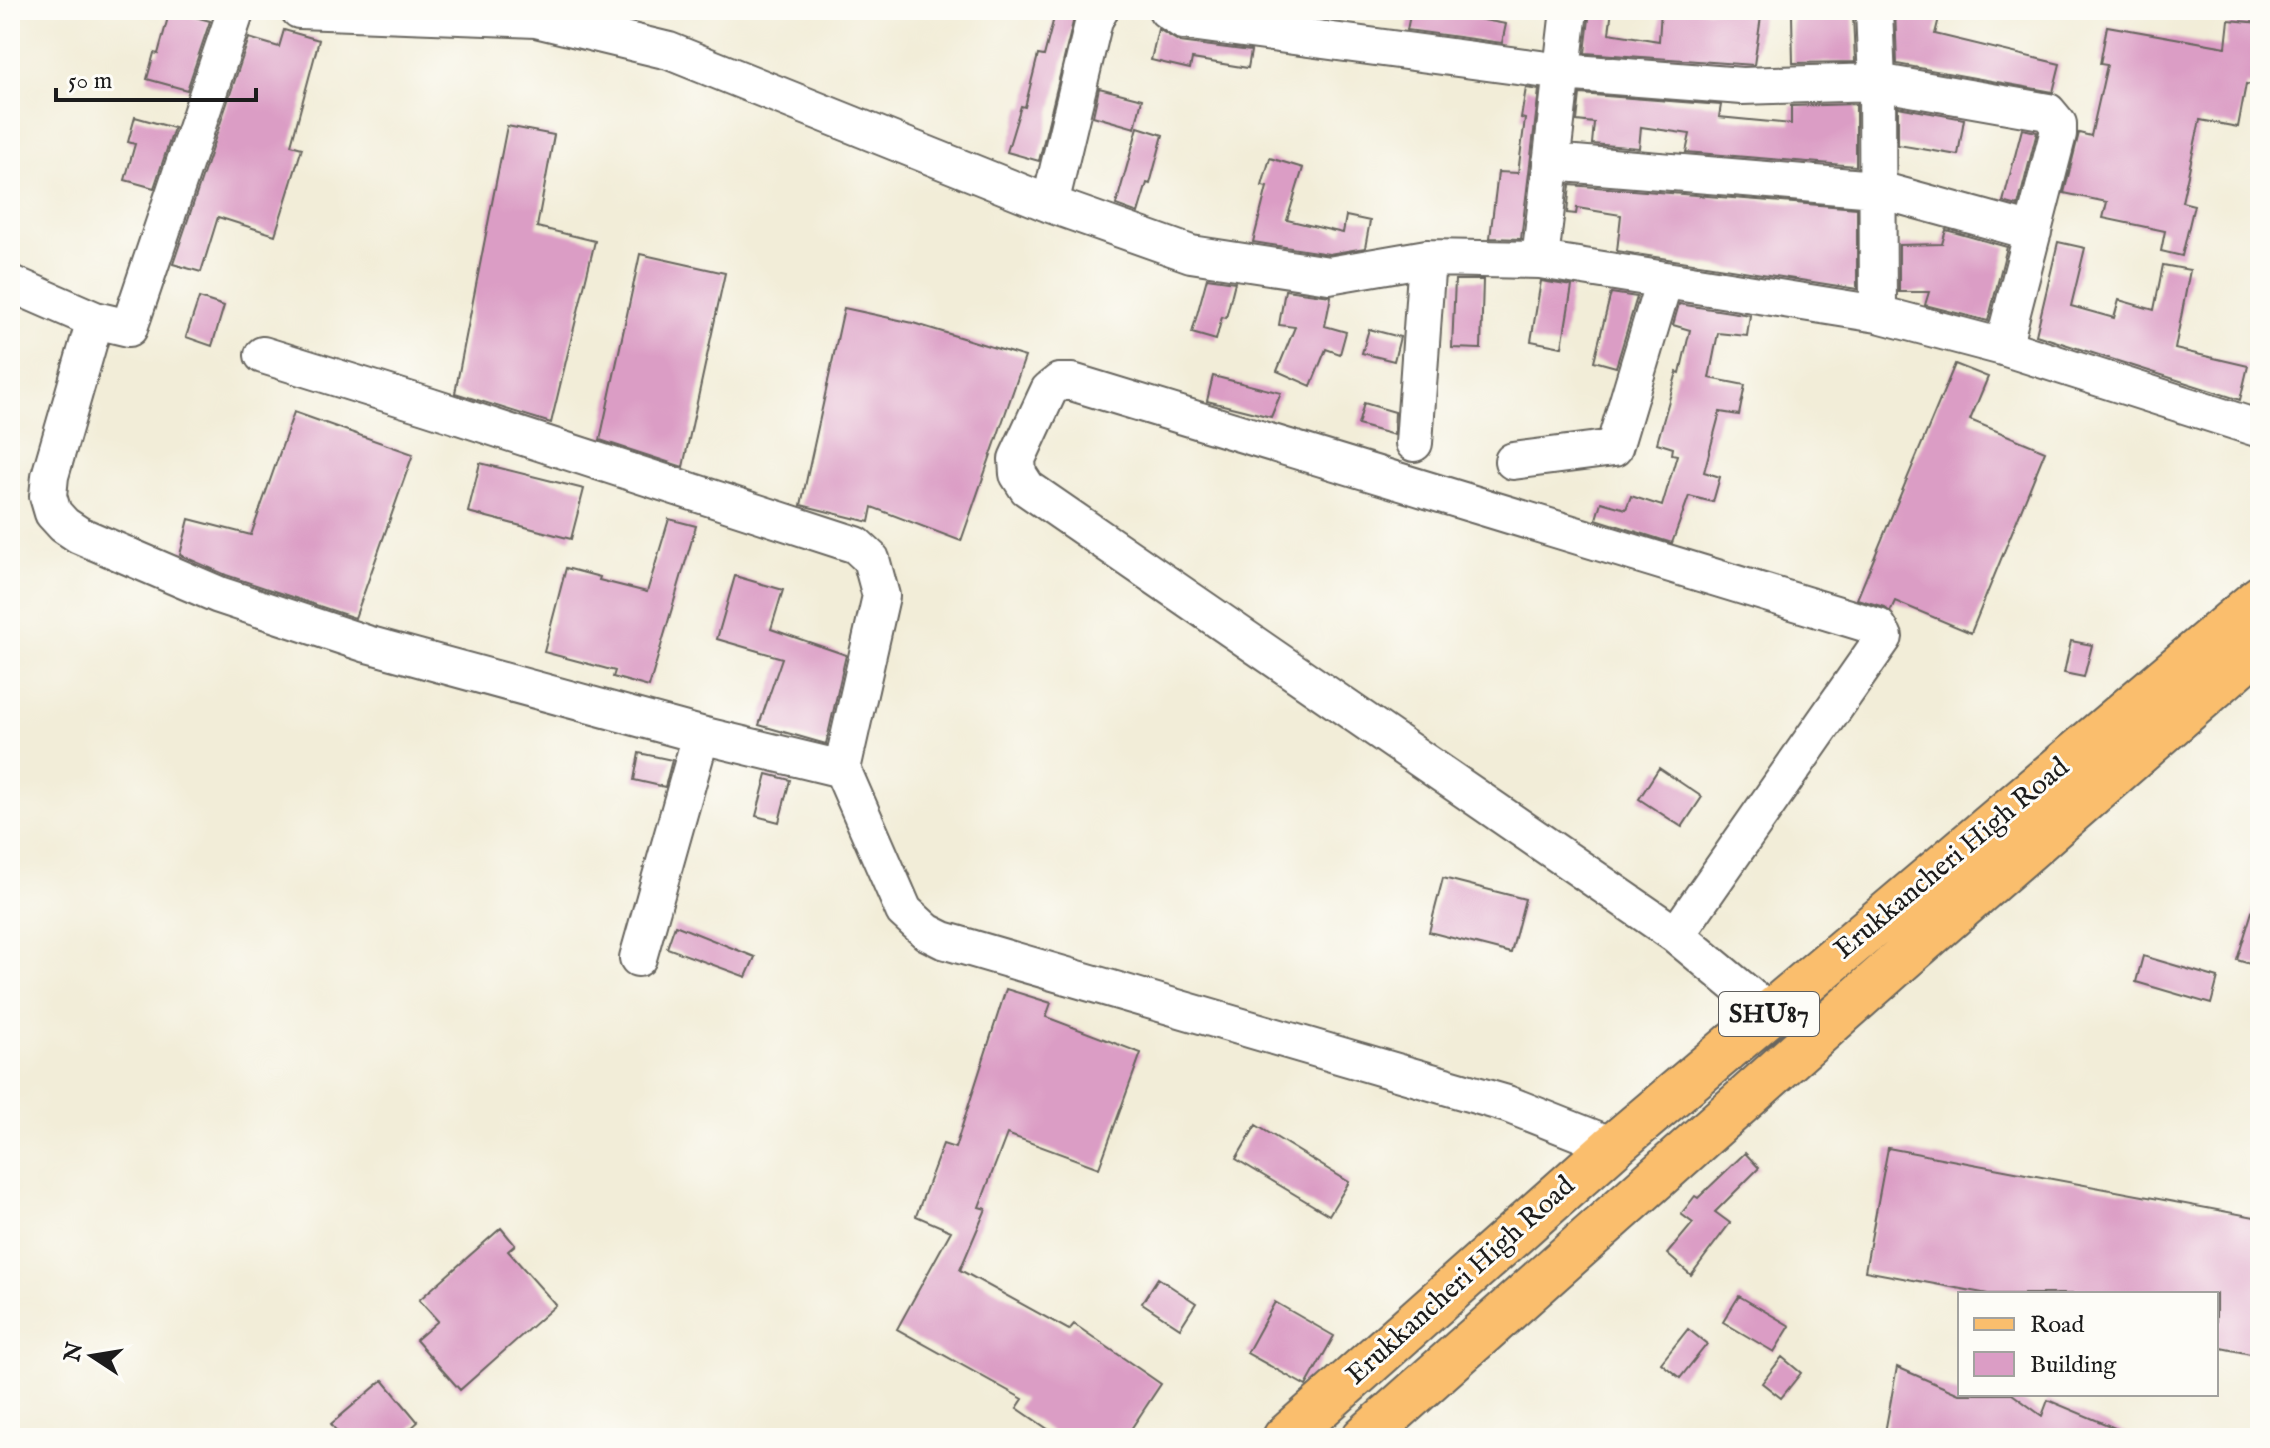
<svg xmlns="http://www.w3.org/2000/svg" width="2270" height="1448" font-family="'IM FELL English',serif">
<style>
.building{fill:#db9dc5}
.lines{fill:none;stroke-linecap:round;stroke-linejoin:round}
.minor-casing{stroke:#67655e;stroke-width:40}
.major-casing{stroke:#67655e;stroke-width:48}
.minor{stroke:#fff;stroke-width:36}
.major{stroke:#fabe6d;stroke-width:44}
.labels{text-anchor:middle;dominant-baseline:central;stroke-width:6;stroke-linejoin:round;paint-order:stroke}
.shield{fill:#fdfcf7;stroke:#605f5e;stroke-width:2}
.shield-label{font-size:26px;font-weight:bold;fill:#1c1c1c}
.street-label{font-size:28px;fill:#1c1c1c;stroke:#fdfcf7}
</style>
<rect width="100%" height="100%" fill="#fdfcf7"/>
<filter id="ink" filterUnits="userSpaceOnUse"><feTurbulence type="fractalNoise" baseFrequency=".0125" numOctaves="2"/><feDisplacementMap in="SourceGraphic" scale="16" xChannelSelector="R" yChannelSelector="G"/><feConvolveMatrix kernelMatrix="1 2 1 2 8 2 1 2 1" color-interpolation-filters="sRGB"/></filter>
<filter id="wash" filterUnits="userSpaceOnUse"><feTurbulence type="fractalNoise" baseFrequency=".006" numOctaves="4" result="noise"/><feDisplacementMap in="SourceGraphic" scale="32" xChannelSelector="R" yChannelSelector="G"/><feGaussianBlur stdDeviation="1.8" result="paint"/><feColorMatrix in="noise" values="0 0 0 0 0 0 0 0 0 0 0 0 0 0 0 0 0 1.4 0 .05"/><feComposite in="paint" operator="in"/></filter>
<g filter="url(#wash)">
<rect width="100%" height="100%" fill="#f2edd8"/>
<g id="blocks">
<path class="building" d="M 170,10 L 210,21 L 187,90 L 147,79 L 154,53 L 158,54 Z
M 1056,10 L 1076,10 L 1039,161 L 1007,152 L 1021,106 L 1025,107 L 1038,55 L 1044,56 Z
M 1411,10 L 1428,10 L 1506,24 L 1502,43 L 1407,30 Z
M 1590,10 L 1612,10 L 1609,33 L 1659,41 L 1661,10 L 1762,10 L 1754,65 L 1585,53 Z
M 1895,10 L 1941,10 L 1935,34 L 2060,64 L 2053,92 L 1897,64 Z
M 1792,15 L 1853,15 L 1855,62 L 1793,63 Z
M 2229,20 L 2260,23 L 2260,86 L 2246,84 L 2238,127 L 2200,120 L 2182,202 L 2194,205 L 2182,256 L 2161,251 L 2165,231 L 2103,218 L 2107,202 L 2064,193 L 2079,133 L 2091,136 L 2107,65 L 2100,64 L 2107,26 L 2226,47 Z
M 1158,29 L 1180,42 L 1251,51 L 1248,68 L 1192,59 L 1190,69 L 1151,60 Z
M 284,30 L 319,40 L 291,145 L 302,148 L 275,235 L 218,217 L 201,272 L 173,264 L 249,38 L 279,47 Z
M 1099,88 L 1142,99 L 1135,128 L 1093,116 Z
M 1526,88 L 1539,90 L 1521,239 L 1490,238 L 1498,172 L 1518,173 L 1525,119 L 1521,118 Z
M 1580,94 L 1721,105 L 1719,117 L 1791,124 L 1791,106 L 1856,104 L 1856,166 L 1686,152 L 1690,134 L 1641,127 L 1639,148 L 1592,144 L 1594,123 L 1577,121 Z
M 1898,107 L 1964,119 L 1958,155 L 1898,145 Z
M 135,117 L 174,128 L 154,188 L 125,180 L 135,144 L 128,142 Z
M 507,126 L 554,135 L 537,227 L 595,241 L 551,423 L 455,393 Z
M 1138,127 L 1163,135 L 1150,184 L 1147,183 L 1138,213 L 1116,205 Z
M 2022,129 L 2037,132 L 2018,206 L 2003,202 Z
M 1270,158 L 1303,168 L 1287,220 L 1343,233 L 1346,216 L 1370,221 L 1365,248 L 1329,254 L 1253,242 L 1267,187 L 1262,186 Z
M 1570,185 L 1857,208 L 1857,289 L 1617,251 L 1621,215 L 1577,208 L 1576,214 L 1567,213 Z
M 1946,230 L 2007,247 L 1988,321 L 1925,305 L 1929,292 L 1899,292 L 1899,245 L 1942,244 Z
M 2058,242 L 2085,248 L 2071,306 L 2114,318 L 2119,300 L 2154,310 L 2163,265 L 2190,270 L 2175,349 L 2248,366 L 2240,400 L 2036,335 Z
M 640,254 L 725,273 L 683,467 L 600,440 Z
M 1207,278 L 1235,282 L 1226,318 L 1222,317 L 1216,340 L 1192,333 Z
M 1455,280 L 1483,280 L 1481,349 L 1452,348 Z
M 1541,281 L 1572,286 L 1562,347 L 1531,341 Z
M 1285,290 L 1331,296 L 1325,326 L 1346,332 L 1340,354 L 1326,349 L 1311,386 L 1277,371 L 1295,327 L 1279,325 Z
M 1611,293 L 1637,297 L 1616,367 L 1594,361 Z
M 199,298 L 224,306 L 212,346 L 186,337 Z
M 1679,304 L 1750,315 L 1747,336 L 1718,333 L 1709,378 L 1745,385 L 1739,415 L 1720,412 L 1704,472 L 1720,477 L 1713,502 L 1689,496 L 1672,543 L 1596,519 L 1601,502 L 1626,509 L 1631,496 L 1662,506 L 1677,455 L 1672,454 L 1673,448 L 1657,443 L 1677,372 L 1680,373 L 1690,330 L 1673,325 Z
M 844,308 L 913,323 L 1025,357 L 961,541 L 872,507 L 869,522 L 801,505 Z
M 1369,329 L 1400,337 L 1394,361 L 1362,353 Z
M 1955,364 L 1988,377 L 1970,420 L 2045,451 L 1971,633 L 1895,601 L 1890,612 L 1884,607 L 1857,599 Z
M 1213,376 L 1281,393 L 1271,417 L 1207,401 Z
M 1364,403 L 1395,412 L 1394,435 L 1358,425 Z
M 294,412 L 413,454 L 355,618 L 226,575 L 180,555 L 189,519 L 251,535 Z
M 480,463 L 584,489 L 571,539 L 468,512 Z
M 669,519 L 696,526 L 649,687 L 613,677 L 615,671 L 544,652 L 566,568 L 600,577 L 599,580 L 647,592 Z
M 735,576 L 783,590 L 771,629 L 846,655 L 826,744 L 759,725 L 782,658 L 717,639 Z
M 2071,641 L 2092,645 L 2084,677 L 2064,673 Z
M 639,753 L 672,760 L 665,787 L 634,780 Z
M 1659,768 L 1702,797 L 1682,827 L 1639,799 Z
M 767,774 L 790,780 L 779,822 L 756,816 Z
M 1443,878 L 1525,899 L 1511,953 L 1429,932 Z
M 2255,902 L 2260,903 L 2260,967 L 2237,960 Z
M 675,925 L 755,957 L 746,977 L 667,948 Z
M 2143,956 L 2218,978 L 2211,1004 L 2136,982 Z
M 1006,989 L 1051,1003 L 1046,1017 L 1141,1053 L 1099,1168 L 1007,1134 L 979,1207 L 986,1209 L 960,1270 L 1069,1330 L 1074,1324 L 1161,1384 L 1125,1438 L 1061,1438 L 1017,1408 L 1023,1399 L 897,1329 L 951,1231 L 916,1216 L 943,1144 L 955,1148 Z
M 1256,1125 L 1349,1182 L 1329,1215 L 1236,1159 Z
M 1888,1148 L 2260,1218 L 2260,1356 L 2216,1347 L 2216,1294 L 1988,1294 L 1865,1271 Z
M 1745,1153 L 1759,1168 L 1715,1212 L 1730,1223 L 1691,1275 L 1667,1254 L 1693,1223 L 1681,1214 L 1695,1196 L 1698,1198 Z
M 501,1228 L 515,1245 L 508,1251 L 556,1305 L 460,1390 L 416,1340 L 438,1321 L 419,1300 Z
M 1158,1278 L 1196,1303 L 1180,1328 L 1142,1303 Z
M 1739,1296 L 1790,1326 L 1774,1352 L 1723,1322 Z
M 1275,1302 L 1334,1336 L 1306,1386 L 1247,1353 Z
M 1688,1329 L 1707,1344 L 1680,1378 L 1661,1363 Z
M 1782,1357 L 1801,1373 L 1781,1398 L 1762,1383 Z
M 1897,1367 L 1959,1394 L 2012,1394 L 2042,1416 L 2048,1400 L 2139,1438 L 1884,1438 Z
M 383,1380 L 418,1422 L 400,1438 L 342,1438 L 331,1424 Z"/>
</g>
</g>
<g filter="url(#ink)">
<use href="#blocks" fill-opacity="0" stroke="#67655e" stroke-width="2"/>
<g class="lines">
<g class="minor-casing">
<path id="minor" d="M 299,10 L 536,19 L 669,51 L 1050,204 L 1191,254 L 1329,275 L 1427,258 L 1540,260 L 1878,314 L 1877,82 L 1874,10
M 1167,10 L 1183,21 L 1562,72 L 1742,86 L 1877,82 L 2048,112 L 2058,124 L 2058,134 L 2003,347
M 1551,162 L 1876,189 L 2033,232
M 1050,204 L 1094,20 L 1100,10
M 1540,260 L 1569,10
M 10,283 L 95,320 L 129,328 L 236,10
M 1878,314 L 2003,347 L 2260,429
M 95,320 L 50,476 L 48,496 L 53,513 L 64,525 L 79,535 L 219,595 L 367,644 L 701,735 L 842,769 L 904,911 L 927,932 L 943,940 L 1507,1104 L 1613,1146
M 263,355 L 428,406 L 856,545 L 871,559 L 881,596 L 842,769
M 1414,443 L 1427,258
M 1513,461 L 1614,448 L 1664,281
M 1676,935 L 1884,637 L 1878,627 L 1072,382 L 1059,382 L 1049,390 L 1017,459 L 1018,474 L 1027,488 L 1676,935 L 1770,1013
M 638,958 L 701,735"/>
</g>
<g class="major-casing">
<path id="major" d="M 1285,1438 L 1613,1146 L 2260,598
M 1364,1438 L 1902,959 L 2260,647"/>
</g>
<use href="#minor" class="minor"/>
<use href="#major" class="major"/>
</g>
</g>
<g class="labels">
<rect class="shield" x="1719" y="992" width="100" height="44" rx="6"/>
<g class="shield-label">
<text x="1769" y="1014">SHU87</text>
</g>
<g class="street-label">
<text transform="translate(1952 859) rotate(-40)">Erukkancheri High Road</text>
<text transform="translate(1461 1281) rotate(-42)">Erukkancheri High Road</text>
</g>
</g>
<rect width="2270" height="1448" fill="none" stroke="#fdfcf7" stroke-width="40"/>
<rect x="1958" y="1292" width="260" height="104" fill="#fdfcf7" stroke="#a3a29f" stroke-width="2"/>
<rect x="1974" y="1318" width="40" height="12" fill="#fabe6d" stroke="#a3a29f" stroke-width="2"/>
<text x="2030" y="1332" font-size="24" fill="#1c1c1c">Road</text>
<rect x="1974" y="1352" width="40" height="24" fill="#db9dc5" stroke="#a3a29f" stroke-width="2"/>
<text x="2030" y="1372" font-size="24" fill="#1c1c1c">Building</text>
<g transform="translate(92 1356) rotate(282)" stroke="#fdfcf7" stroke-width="6" paint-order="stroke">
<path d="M0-6L14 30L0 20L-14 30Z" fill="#1c1c1c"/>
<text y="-12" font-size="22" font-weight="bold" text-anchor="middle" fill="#1c1c1c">N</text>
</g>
<path d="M56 88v12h200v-12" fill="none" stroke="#1c1c1c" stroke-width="4"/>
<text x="68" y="88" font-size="24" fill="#1c1c1c" stroke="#fdfcf7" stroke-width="6" paint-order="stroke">50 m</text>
</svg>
